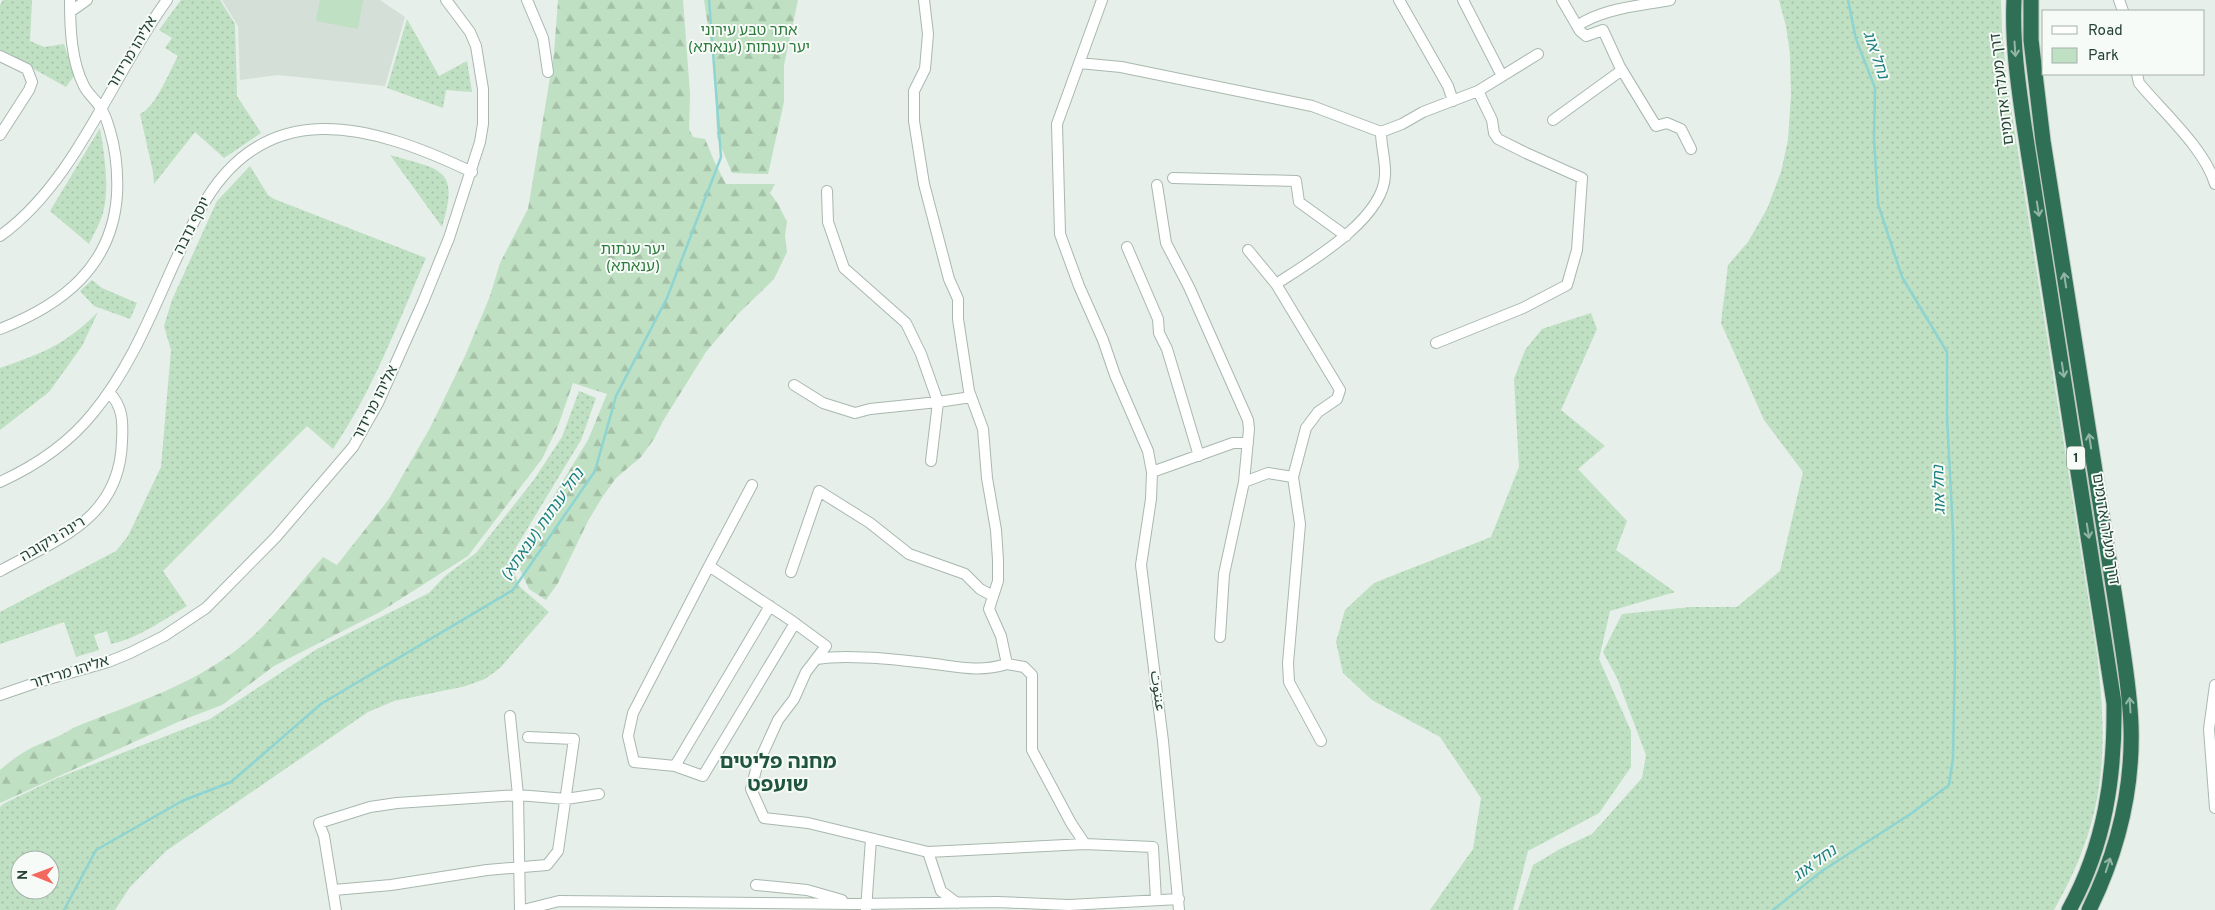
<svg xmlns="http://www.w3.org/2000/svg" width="2215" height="910" font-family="Overpass,'Noto Sans Arabic','Noto Sans Hebrew',sans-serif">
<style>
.built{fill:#d4dfd8}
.green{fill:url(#green-dots);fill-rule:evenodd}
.forest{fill:url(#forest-firs)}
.pitch{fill:#bfe0c2}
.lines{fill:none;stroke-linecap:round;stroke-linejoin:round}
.stream{stroke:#8ed4d2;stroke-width:2.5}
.minor-casing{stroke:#a8b8af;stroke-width:12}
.highway-casing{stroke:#c2cac6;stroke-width:17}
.minor{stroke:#fff;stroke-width:10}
.highway{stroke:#2f6f56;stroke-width:15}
.oneway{stroke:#93b5a7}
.labels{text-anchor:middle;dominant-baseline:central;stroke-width:4;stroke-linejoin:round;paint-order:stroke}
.shield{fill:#f7fbf8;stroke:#637a70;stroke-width:1}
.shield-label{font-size:14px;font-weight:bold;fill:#244235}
.park-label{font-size:15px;fill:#2d7a3d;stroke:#f7fbf8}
.street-label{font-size:15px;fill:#244235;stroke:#f7fbf8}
.water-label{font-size:16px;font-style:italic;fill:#1c807f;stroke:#f7fbf8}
.district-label{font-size:20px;font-weight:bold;fill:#1f553e;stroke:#f7fbf8}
</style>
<defs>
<pattern id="green-dots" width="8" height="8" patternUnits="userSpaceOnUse" patternTransform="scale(1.25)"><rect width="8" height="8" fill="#bfe0c2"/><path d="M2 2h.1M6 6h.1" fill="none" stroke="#a4c1a7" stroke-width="1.8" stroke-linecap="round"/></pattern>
<pattern id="forest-firs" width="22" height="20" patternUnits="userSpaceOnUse" patternTransform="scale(1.25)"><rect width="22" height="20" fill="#bfe0c2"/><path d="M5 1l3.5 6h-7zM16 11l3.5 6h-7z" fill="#a4c1a7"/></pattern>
</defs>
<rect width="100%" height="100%" fill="#e6efe9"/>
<path class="built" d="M 222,0 L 380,0 L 405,17 L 385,86 L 278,75 L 240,80 L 238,26 Z"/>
<path class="green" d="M 3,0 L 32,0 L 30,41 L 44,47 L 64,44 L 74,76 L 66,87 L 0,50 L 0,5 Z
M 181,0 L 220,0 L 235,24 L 237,96 L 261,133 L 224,158 L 195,132 L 154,184 L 153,172 L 140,114 C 156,107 169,72 178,56 L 165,48 L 172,38 L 159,30 Z
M 1779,0 L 2001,0 L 2002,31 L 2007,82 L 2097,654 C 2109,754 2105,821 2054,910 L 1518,910 L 1533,865 L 1560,849 L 1592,834 L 1642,778 L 1646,755 L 1617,678 L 1603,652 L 1622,614 L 1691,607 L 1737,607 L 1780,571 L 1803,472 L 1764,420 L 1721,323 L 1728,265 L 1748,242 L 1767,209 L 1781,172 L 1788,140 L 1791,95 L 1790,54 L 1786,26 Z
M 407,19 L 439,76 L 467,61 L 472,92 L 446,90 L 443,108 L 387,88 Z
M 100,128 C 104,154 110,186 103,213 C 100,223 94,234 89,244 L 50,211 Z
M 390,155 C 441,170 460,167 442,227 Z
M 250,166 L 268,195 L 274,199 L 426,258 C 398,323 373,390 333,449 L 307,426 L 163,571 L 187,606 C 163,620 139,638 111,644 L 107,631 L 94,635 L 99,650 L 76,657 L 64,622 L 0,644 L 0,612 L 116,551 L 128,536 L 161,467 L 171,350 L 164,326 L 172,300 L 217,201 Z
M 92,280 L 102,288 L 137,303 L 130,319 L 94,306 L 80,291 Z
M 98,312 L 82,346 L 49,392 L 0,430 L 0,368 C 43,353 65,345 98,312 Z
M 1591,313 L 1597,329 L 1561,410 L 1605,446 L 1578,469 L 1627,521 L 1616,550 L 1675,592 L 1610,611 L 1599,659 L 1631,731 L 1631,767 L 1599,813 L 1528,851 L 1513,910 L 1430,910 L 1473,849 L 1481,798 L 1440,737 L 1372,700 L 1343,673 L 1336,642 L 1345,610 L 1374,583 L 1491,537 L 1519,467 L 1514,379 L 1525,350 L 1542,329 Z
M 579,391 L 596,398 L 581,440 L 509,559 L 520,587 L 549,612 L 500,668 L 485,679 L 466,686 L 394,701 L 368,712 L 166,851 L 130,887 L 115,910 L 0,910 L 0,807 L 3,804 L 55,779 L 210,719 L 317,649 L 429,593 L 445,576 L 476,553 L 533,481 L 562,437 ZM 20,860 L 50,860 L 50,890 L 20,890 Z"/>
<path class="forest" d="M 558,0 L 683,0 L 690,94 L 689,129 L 693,137 L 705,139 L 715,163 L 726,184 L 775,184 L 770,193 L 778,204 L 787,222 L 785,235 L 787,252 L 774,279 L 738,314 L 706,352 L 663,421 L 654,439 L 641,457 L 616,478 L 603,496 L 588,521 L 558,583 L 546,600 L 529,589 L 515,559 L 588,440 L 607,394 L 573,383 L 558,426 L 542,459 L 468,556 L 380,612 L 274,666 L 222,705 L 180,721 L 0,803 L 0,770 C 8,763 17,756 26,751 C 41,742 59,738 73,728 C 134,703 202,683 252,637 C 278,613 300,583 323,557 L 337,565 L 389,499 L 430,428 L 465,356 L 490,296 L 500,263 L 528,209 L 554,54 Z
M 704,0 L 798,0 L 784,65 L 784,102 L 768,174 L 732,173 L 717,137 L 715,72 Z"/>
<path class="pitch" d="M 320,0 L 363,0 L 358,29 L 316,21 Z"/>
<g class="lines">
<path class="stream" d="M 64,910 L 96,850 L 182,801 L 231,782 L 321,704 L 513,590 L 595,471 L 616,396 L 667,298 L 721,157 L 709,0
M 1773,910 L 1822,871 L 1912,813 L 1949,785 L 1953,758 L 1955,657 L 1953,532 L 1947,417 L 1947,352 L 1902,277 L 1878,204 L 1874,139 L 1875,88 L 1856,39 L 1848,0"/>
<g class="minor-casing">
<path id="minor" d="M 527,0 L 543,38 L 548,72
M 924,0 L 928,34 L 925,69 L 914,91 L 914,121 L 924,184 L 949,279 L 958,299 L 958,319 L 969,391 L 983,429 L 987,478 L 996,530 L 998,560 L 998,581 L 989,609 L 1001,636 L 1007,664 C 978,673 955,666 927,663 C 895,659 846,654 816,659 L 806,672 L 794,699 L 778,720 L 757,766 L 751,789 L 764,818 L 808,823 L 928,852 L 941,891 L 957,903
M 1102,0 L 1057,124 L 1060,234 L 1079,286 L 1103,340 L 1115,375 L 1148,451 L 1152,472 L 1151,499 L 1141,565 L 1163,741 L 1179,910
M 1399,0 L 1448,86 L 1453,101
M 1463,0 L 1502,76
M 1562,0 L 1580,31 L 1586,36 L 1603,30 L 1620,67 L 1656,126 L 1667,123 L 1681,129 L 1691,149
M 2119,0 L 2123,11
M 70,12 L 87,0
M 1577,26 C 1603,8 1640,6 1670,0
M 0,56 L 27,69 L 32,82 L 29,90 L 0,135
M 1079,63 L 1121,67 L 1312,106 L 1381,132
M 2137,74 L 2139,83 C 2163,112 2205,149 2215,184
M 1553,120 L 1622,70
M 1173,178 L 1296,181 L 1299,202 L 1346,236
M 1157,185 L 1166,243 L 1189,287 L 1248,420 L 1249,429 L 1244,482 L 1224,574 L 1220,637
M 827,191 L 828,222 L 844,268 L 906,323 L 921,354 L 938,402 L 971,397
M 0,236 C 76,182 112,75 167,0
M 1127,247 L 1158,319 L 1159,333 L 1167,349 L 1199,456
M 1248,250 L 1276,284 L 1340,390 L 1337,399 L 1318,412 L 1306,428 L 1293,477 L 1300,524 L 1288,663 L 1289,682 L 1321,741
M 1276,284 C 1310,262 1384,219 1385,175 C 1386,161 1381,147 1381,132 L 1402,124 L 1423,112 L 1478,91 L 1538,54
M 0,329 C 62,305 112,267 117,195 C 118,174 116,151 110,131 C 108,124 105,113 100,107 C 95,99 88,94 84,86 C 71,61 70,27 70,0
M 1436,343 L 1523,308 L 1567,285 L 1577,250 L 1582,178 L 1526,153 L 1498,139 L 1494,133 L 1492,120 L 1478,91
M 794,385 L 823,403 L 855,413 L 870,409 L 938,402 L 931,461
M 1152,472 L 1233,443 L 1248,443
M 0,482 C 35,466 69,443 93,413 C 142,354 163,279 199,212 C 263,92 371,124 472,172
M 1244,482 L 1268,473 L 1293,477
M 752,485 L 709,566 L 792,621 L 826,646 L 816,659
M 709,566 L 633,713 L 628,736 L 634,762 L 675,766 L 770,606
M 0,571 C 58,539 120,519 122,441 C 123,421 123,407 109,392
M 791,572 L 819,491 L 870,523 L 909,554 L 965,574 L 980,589 L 993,596
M 1007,664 L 1024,667 L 1032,675 L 1032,750 L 1071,823 L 1085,844
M 2215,685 L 2209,729 L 2215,808
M 0,695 L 35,683 L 108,662 L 130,653 L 164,636 L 206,608 L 276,537 L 353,447 L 378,403 L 423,302 L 449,238 L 480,142 L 483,124 L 483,89 L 476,46 L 470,32 L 446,0
M 510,716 L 518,795 L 520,910
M 675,766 L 703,776 L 795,623
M 928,852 L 1085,844 L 1153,847 L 1156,900
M 756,885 L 807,890 L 842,900
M 334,890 L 391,885 L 487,870 L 547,865 L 558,851 L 574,739 L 528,737
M 336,910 L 324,836 L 319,823 L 370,807 L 397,803 L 518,795 L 566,799 L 599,794
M 523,910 L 559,901 L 858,904 L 997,902 L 1069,905 L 1179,899
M 866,910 L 871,839"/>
</g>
<g class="highway-casing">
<path id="highway" d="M 2014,0 C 2012,42 2018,83 2024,125 L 2114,703 C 2115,776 2105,845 2069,910
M 2031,0 L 2031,40 L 2043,141 L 2118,617 C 2123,653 2130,690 2131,726 C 2133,790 2117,853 2089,910"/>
</g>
<use href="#minor" class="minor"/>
<use href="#highway" class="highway"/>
</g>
<defs><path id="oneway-shaft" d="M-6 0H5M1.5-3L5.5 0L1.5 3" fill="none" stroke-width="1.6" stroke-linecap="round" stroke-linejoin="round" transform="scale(1.25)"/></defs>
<g class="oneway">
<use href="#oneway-shaft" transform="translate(2015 49) rotate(86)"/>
<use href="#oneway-shaft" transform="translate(2038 209) rotate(81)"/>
<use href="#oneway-shaft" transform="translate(2065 280) rotate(-99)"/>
<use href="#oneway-shaft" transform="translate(2063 370) rotate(81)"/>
<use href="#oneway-shaft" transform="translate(2090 441) rotate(-99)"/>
<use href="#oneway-shaft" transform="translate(2088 531) rotate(81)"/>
<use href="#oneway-shaft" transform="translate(2130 705) rotate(-94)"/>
<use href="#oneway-shaft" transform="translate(2108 865) rotate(-72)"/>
</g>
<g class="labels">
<rect class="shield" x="2067" y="446.5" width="18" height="23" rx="4"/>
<g class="shield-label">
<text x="2076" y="458">1</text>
</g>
<g class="park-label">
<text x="749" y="31">אתר טבע עירוני<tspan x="749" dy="17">יער ענתות (ענאתא)</tspan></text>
<text x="633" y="250">יער ענתות<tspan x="633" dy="17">(ענאתא)</tspan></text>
</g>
<g class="street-label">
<text transform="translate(133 53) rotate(-59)">אליהו מרידור</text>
<text transform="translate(2003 89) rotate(-97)">דרך מעלה אדומים</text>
<text transform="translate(193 226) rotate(-63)">יוסף נדבה</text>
<text transform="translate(376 403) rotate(-63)">אליהו מרידור</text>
<text transform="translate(2105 529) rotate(81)">דרך מעלה אדומים</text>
<text transform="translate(53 540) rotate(-31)">רינה ניקובה</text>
<text transform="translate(70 673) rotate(-17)">אליהו מרידור</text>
<text transform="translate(1157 691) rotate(82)">عنتوت</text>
</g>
<g class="water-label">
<text transform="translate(1875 55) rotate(71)">נחל אוג</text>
<text transform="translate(1940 490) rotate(-92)">נחל אוג</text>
<text transform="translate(543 525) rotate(-55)">נחל ענתות (ענאתא)</text>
<text transform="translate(1815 864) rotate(-36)">נחל אוג</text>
</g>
<g class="district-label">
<text x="778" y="763">מחנה פליטים<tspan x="778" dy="23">שועפט</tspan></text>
</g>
</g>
<rect x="2042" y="10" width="162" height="65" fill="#f7fbf8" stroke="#a3b1aa"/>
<rect x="2052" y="26" width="25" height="8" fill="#ffffff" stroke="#a3b1aa"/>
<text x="2088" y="35" font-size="15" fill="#244235">Road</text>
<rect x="2052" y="48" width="25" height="15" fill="#bfe0c2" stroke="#a3b1aa"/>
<text x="2088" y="60" font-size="15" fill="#244235">Park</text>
<g transform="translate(35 875) rotate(271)"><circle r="24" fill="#f7fbf8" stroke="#a3b1aa"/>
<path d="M0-4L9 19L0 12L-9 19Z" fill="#f4695f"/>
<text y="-8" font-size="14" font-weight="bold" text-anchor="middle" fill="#244235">N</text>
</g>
</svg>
